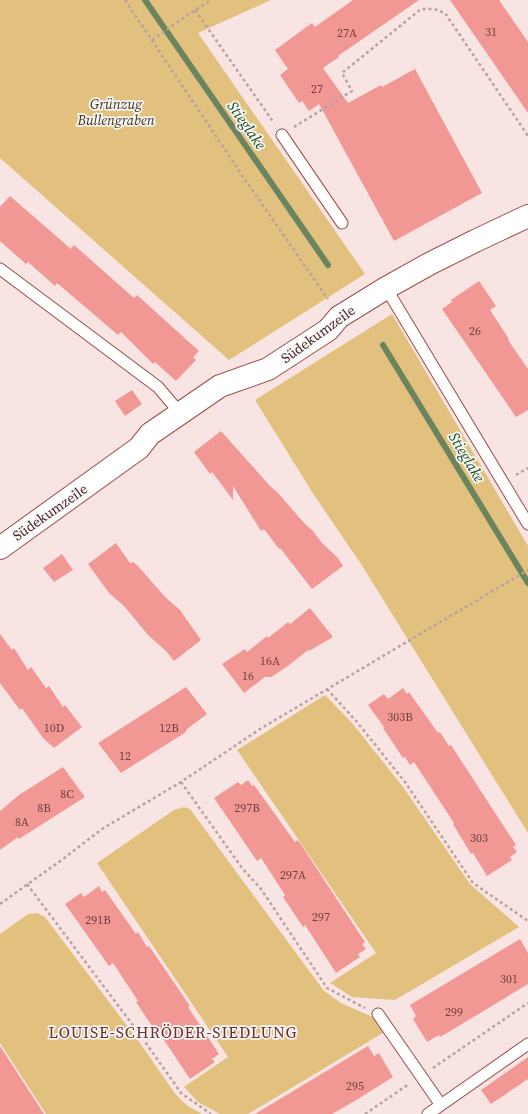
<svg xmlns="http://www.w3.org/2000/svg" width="528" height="1114" font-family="'Source Serif 4',serif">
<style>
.green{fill:#e2c07e}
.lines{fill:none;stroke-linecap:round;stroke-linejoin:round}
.stream{stroke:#6a845d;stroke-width:6}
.building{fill:#f19894}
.lane-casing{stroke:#9c4d4a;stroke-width:13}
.street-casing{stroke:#9c4d4a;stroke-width:24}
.path{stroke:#baa19f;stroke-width:2.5;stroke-dasharray:3 3;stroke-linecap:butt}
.lane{stroke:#fff;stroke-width:11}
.street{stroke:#fff;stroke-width:22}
.labels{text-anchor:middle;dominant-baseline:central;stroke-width:3.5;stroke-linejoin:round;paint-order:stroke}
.number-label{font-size:12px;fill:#71403e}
.park-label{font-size:14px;font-style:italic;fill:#413214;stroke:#f7f7f7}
.street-label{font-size:14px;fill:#462321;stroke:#f7f7f7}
.water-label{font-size:15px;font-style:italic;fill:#174b16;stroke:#f7f7f7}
.quarter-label{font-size:16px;letter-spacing:1px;fill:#762a2a;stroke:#f7f7f7}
</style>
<rect width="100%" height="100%" fill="#f8e5e3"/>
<path class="green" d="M 0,0 L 271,0 L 198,33 L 365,274 L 229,360 L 0,158 Z
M 392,314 L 528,546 L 528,833 L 361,564 L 314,495 L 255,400 Z
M 325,695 L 353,724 L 403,787 L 470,884 L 519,927 L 395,1000 L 352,997 L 330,983 L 376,953 L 237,750 Z
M 184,807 L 190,809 L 324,991 L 341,1003 L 377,1019 L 386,1031 L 248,1114 L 220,1114 L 198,1102 L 184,1087 L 228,1057 L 97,863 L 174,810 Z
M 37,913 L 45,917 L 140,1043 L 176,1095 L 188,1106 L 202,1114 L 46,1114 L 0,1043 L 0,934 L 28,914 Z"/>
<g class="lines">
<path class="stream" d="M 145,0 L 328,265
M 383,345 L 528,583"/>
</g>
<path class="building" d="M 353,0 L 419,0 L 338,56 L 339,57 L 323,68 L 348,103 L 381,85 L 382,87 L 415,69 L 482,193 L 394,241 L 319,104 L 309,111 L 302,101 L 299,103 L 280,75 L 288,69 L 275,50 L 312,23 L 315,27 Z
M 450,0 L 499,0 L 528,42 L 528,113 Z
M 10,196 L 71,249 L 74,245 L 134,298 L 137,295 L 199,351 L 193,357 L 196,360 L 176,381 L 155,362 L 153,364 L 121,332 L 118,335 L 57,283 L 55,286 L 28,262 L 26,264 L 0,241 L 0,207 Z
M 479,281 L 496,306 L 490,310 L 509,339 L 508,340 L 528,369 L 528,410 L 516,417 L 442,309 L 452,302 L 451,300 Z
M 132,390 L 142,404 L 125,416 L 115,401 Z
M 221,431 L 270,486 L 278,493 L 305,524 L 313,531 L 322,543 L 337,557 L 343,566 L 312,589 L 280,548 L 279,549 L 264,529 L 261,531 L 233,486 L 233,500 L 212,472 L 210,474 L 194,452 Z
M 116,543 L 130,563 L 133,562 L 138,566 L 165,597 L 180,610 L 201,640 L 174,661 L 166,651 L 148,635 L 124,606 L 109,593 L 88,564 Z
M 62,554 L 73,570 L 54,582 L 43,568 Z
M 310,608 L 333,637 L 309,651 L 308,650 L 288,666 L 271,677 L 265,677 L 244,693 L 222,664 L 245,649 L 247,652 L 267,636 L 268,638 L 288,622 L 290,624 Z
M 0,634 L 12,650 L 14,648 L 28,670 L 31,667 L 46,688 L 49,686 L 63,707 L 65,705 L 82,727 L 54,748 L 43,738 L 22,708 L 20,710 L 0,683 Z
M 186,687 L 207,714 L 187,729 L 186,732 L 121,773 L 98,743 Z
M 403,688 L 407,694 L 409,692 L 438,733 L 440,732 L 449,746 L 451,745 L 516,845 L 513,847 L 517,852 L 510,857 L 512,860 L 487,876 L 473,853 L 471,854 L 453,824 L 454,823 L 414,762 L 410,765 L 405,757 L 403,758 L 383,728 L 384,727 L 368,705 L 384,694 L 388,699 Z
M 63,767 L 85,797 L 19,839 L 18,837 L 0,850 L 0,811 L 19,795 Z
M 248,780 L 252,786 L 254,785 L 295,842 L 298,840 L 365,942 L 362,944 L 366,949 L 358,954 L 360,957 L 336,973 L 305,925 L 303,927 L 283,897 L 285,895 L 261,858 L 257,861 L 214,798 L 238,782 L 241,785 Z
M 99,886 L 102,892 L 105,890 L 136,934 L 138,932 L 147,947 L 149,946 L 190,1006 L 188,1007 L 219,1054 L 212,1059 L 215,1062 L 190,1079 L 158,1031 L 156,1032 L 136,1002 L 138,1001 L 113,963 L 109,966 L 65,904 L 81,893 L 84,897 Z
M 520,939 L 528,953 L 528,984 L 457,1027 L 440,1037 L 439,1035 L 427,1042 L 413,1019 L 416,1016 L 410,1005 Z
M 0,1046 L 44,1114 L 0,1114 Z
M 368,1046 L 374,1056 L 379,1053 L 393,1077 L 358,1099 L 332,1114 L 255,1114 Z
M 528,1057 L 528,1079 L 491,1104 L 481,1090 Z"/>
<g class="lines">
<g class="lane-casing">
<path id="lane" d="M 282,135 L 342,223
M 0,269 L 158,387 L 180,413
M 386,288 L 528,524
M 378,1014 L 441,1105
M 428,1114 L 528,1044"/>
</g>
<g class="street-casing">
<path id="street" d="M 0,548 L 139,448 L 150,434 L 220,386 L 268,369 L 328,330 L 339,317 L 386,288 L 431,263 L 475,241 L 528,216"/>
</g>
<path class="path" d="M 125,0 L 248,184 L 328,299
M 195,10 L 274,123
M 152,40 L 195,10 L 211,0
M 294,127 L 352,91 L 342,73 L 421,9 L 434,9 L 445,13 L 528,136
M 516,475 L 528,468
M 327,689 L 357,722 L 405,782 L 473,883 L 528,921
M 181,782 L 242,868 L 261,889 L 327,988 L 365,1008
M 27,884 L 141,1036 L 181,1093 L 211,1114
M 0,904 L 63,859 L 102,829 L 181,782 L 260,729 L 528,570
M 433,1068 L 528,1003
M 365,1114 L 409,1084"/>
<use href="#lane" class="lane"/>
<use href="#street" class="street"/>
</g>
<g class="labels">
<g class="number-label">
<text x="491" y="32">31</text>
<text x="347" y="33">27A</text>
<text x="317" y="89">27</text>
<text x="475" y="331">26</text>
<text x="270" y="661">16A</text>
<text x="248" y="676">16</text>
<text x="400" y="717">303B</text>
<text x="54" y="728">10D</text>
<text x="169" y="728">12B</text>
<text x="125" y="756">12</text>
<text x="67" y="794">8C</text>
<text x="44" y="808">8B</text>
<text x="247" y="808">297B</text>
<text x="22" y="822">8A</text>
<text x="479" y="838">303</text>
<text x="293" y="875">297A</text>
<text x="321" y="917">297</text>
<text x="98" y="920">291B</text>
<text x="509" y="979">301</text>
<text x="454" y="1012">299</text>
<text x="355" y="1086">295</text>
</g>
<g class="park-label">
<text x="116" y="104">Grünzug<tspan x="116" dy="16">Bullengraben</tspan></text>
</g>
<g class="street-label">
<text transform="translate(318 334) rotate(-36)">Südekumzeile</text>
<text transform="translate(50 512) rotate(-35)">Südekumzeile</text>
</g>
<g class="water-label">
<text transform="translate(247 125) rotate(55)">Stieglake</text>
<text transform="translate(467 457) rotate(59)">Stieglake</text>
</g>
<g class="quarter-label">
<text x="173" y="1032">LOUISE-SCHRÖDER-SIEDLUNG</text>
</g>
</g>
</svg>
